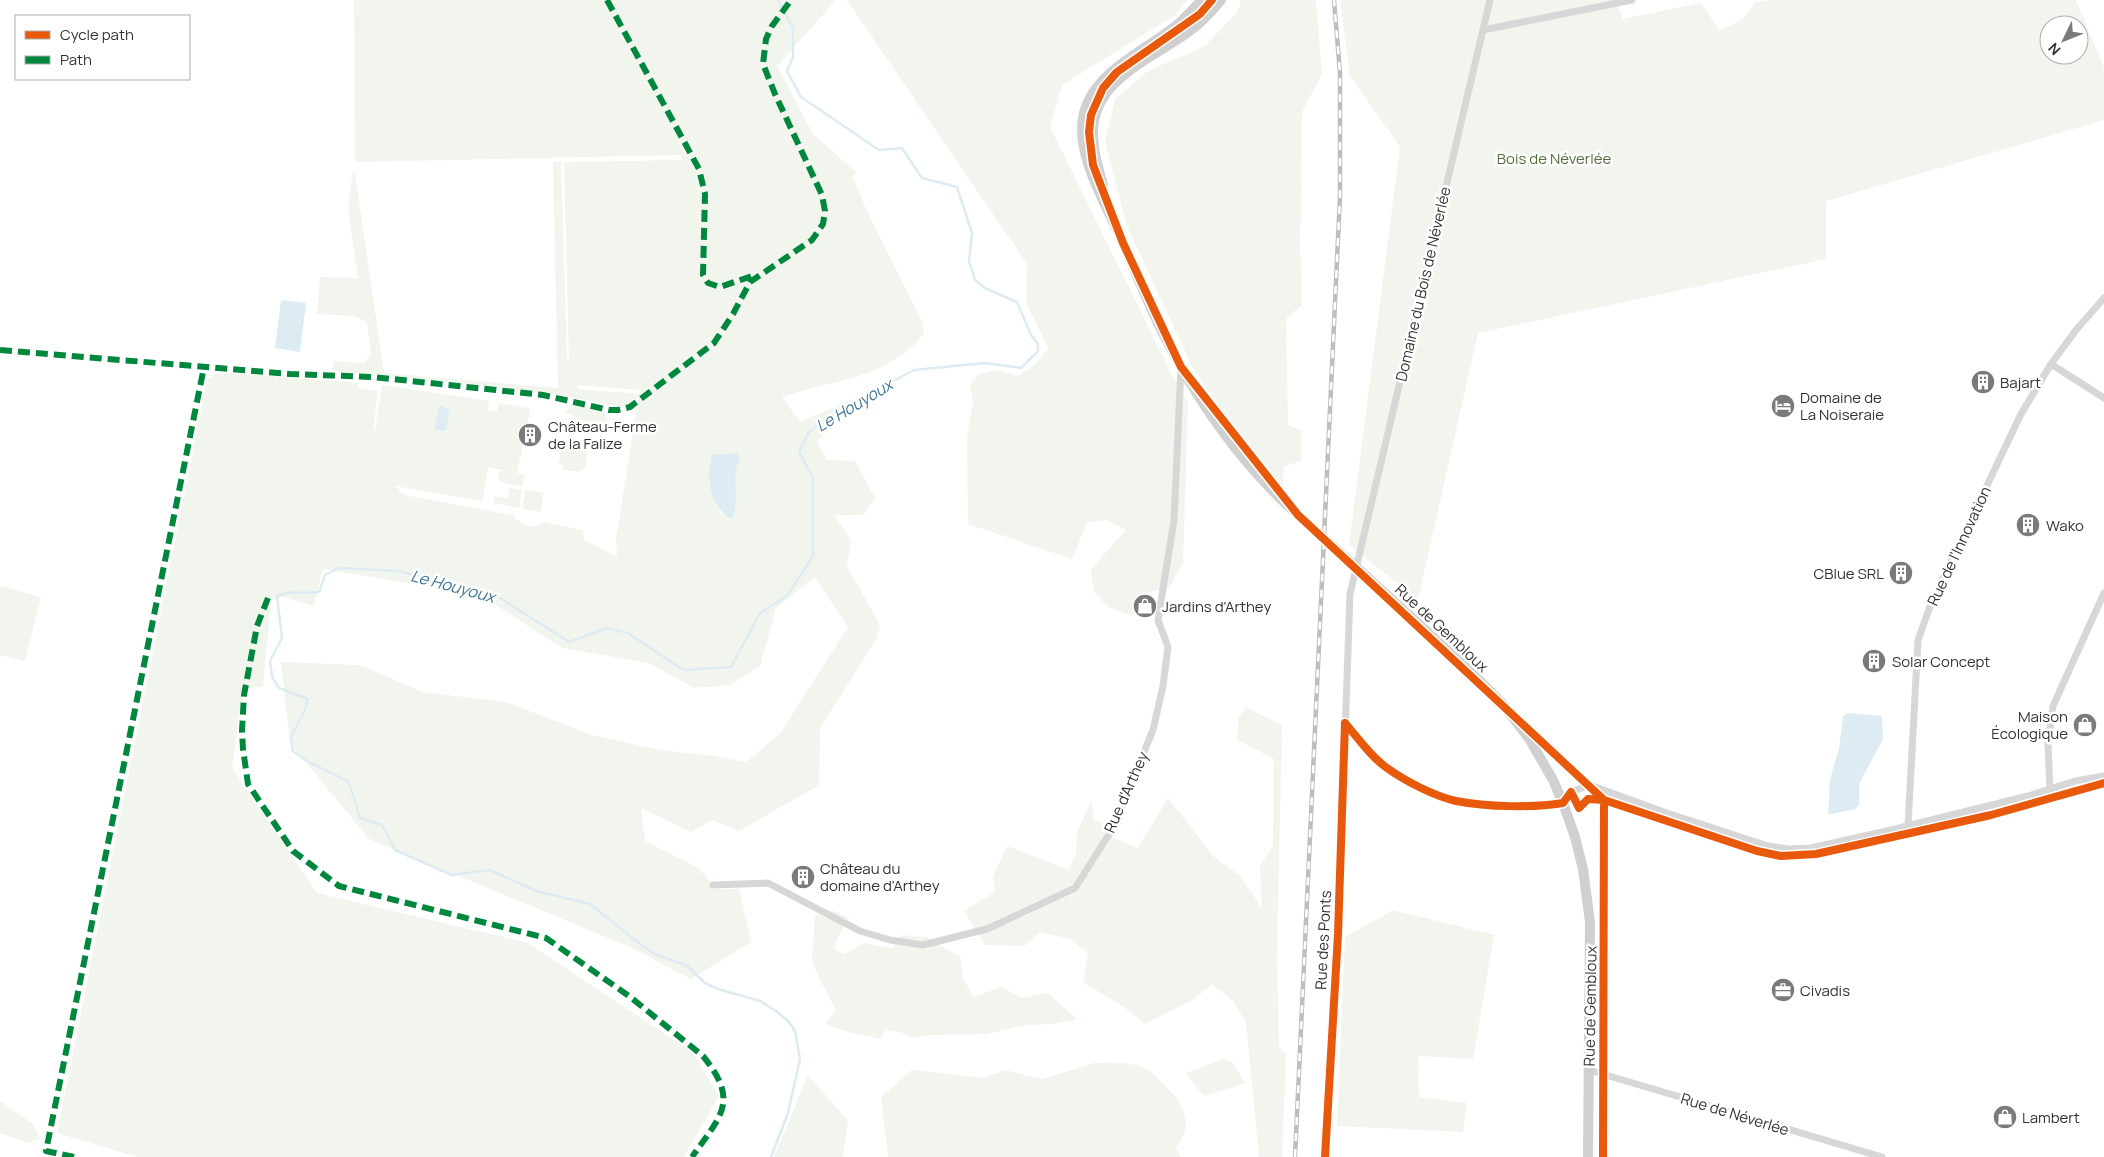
<svg xmlns="http://www.w3.org/2000/svg" width="2104" height="1157" font-family="Manrope,sans-serif">
<style>
.green{fill:#f1f5ed;fill-rule:evenodd}
.water{fill:#ddebf3}
.lines{fill:none;stroke-linecap:round;stroke-linejoin:round}
.stream{stroke:#ddebf3;stroke-width:2.5}
.minor{stroke:#d7d7d7;stroke-width:7}
.secondary{stroke:#d0d0d0;stroke-width:10}
.rail-casing{stroke:#bebebe;stroke-width:4.5}
.rail{stroke:#fff;stroke-width:2.5;stroke-dasharray:8;stroke-linecap:butt}
.secondary-bridge{stroke:#d0d0d0;stroke-width:10}
.quiet{stroke:#00873e;stroke-width:6;stroke-dasharray:12 6;stroke-linecap:butt}
.cycleway-casing{stroke:#fff;stroke-width:11}
.cycleway{stroke:#e8590c;stroke-width:8}
.labels{text-anchor:middle;dominant-baseline:central;stroke-width:5;stroke-linejoin:round;paint-order:stroke}
.park-label{font-size:15px;fill:#56703f;stroke:#fff}
.street-label{font-size:15px;fill:#333;stroke:#fff}
.poi-label{font-size:15px;fill:#333;stroke:#fff;text-anchor:start}
.water-label{font-size:16px;font-style:italic;fill:#3f7597;stroke:#fff}
</style>
<rect width="100%" height="100%" fill="#fff"/>
<path class="green" d="M 354,0 L 836,0 L 777,66 L 813,134 L 856,172 L 853,178 L 865,207 L 923,324 L 924,334 C 884,381 836,378 782,397 L 800,422 L 858,397 L 817,442 L 827,460 L 855,461 L 875,498 L 863,515 L 834,515 L 851,540 L 847,566 L 880,625 L 877,638 L 820,728 L 819,785 L 739,831 L 712,820 L 691,832 L 641,808 L 645,841 L 699,868 L 715,889 L 739,889 L 751,942 L 691,979 L 628,946 L 369,839 L 290,743 L 281,662 L 360,665 L 422,692 L 506,702 L 592,735 L 660,750 L 714,756 L 746,762 L 780,734 L 848,627 L 815,577 L 776,608 L 760,666 L 729,685 L 694,688 L 649,663 L 562,648 L 481,595 L 323,569 L 313,606 L 284,597 L 271,600 L 263,687 L 243,688 L 232,768 L 317,893 L 528,943 L 692,1052 L 719,1096 L 684,1157 L 137,1157 L 57,1133 L 207,380 L 218,372 L 359,383 L 358,388 L 378,391 L 373,430 L 375,431 L 382,385 L 489,401 L 488,410 L 497,411 L 499,403 L 528,408 L 530,411 L 517,473 L 525,475 L 523,487 L 500,482 L 498,475 L 500,471 L 506,471 L 488,467 L 482,501 L 395,486 L 404,495 L 512,515 C 519,523 525,525 536,527 L 544,522 L 582,530 L 585,540 L 617,557 L 616,539 L 639,395 L 633,402 L 620,407 L 556,394 L 364,373 L 342,373 L 333,369 L 333,361 L 364,363 L 371,354 L 367,322 L 354,316 L 317,314 L 320,277 L 358,278 L 348,208 L 353,170 L 355,174 L 384,373 L 558,388 L 553,162 L 561,162 L 567,360 L 569,361 L 564,162 L 682,160 L 681,155 L 355,162 ZM 577,385 L 640,390 L 641,390 L 639,394 L 578,389 ZM 735,467 L 735,512 L 722,515 L 716,505 L 709,481 Z
M 847,0 L 1188,0 L 1175,15 L 1062,85 L 1050,127 L 1172,375 L 1188,402 L 1183,563 L 1170,587 L 1137,595 L 1133,616 L 1108,607 L 1094,592 L 1091,569 L 1126,530 L 1106,520 L 1087,522 L 1072,559 L 968,524 L 967,437 L 973,404 L 970,385 L 977,375 L 996,370 L 1018,376 L 1036,364 L 1048,348 L 1026,302 L 1027,264 Z
M 1241,0 L 1316,0 L 1322,74 L 1302,112 L 1300,246 L 1302,305 L 1286,319 L 1288,425 L 1301,430 L 1301,461 L 1284,466 L 1282,490 L 1233,428 L 1192,366 L 1127,226 L 1105,142 L 1115,99 L 1148,71 L 1205,46 L 1238,11 Z
M 1340,0 L 1616,0 L 1623,19 L 1701,3 L 1719,30 L 1741,21 L 1756,2 L 1773,0 L 2076,0 L 2104,68 L 2104,120 L 1826,201 L 1826,259 L 1478,333 L 1418,599 L 1349,545 L 1400,147 L 1350,76 ZM 2049,25 L 2079,25 L 2079,55 L 2049,55 Z
M 578,404 L 604,411 L 607,419 L 605,425 L 578,419 L 565,412 L 571,405 Z
M 569,438 L 585,443 L 584,448 L 587,451 L 586,468 L 579,472 L 563,470 L 563,465 L 559,464 L 562,442 L 566,442 Z
M 510,487 L 522,490 L 519,508 L 493,503 L 495,496 L 508,498 Z
M 525,490 L 543,493 L 541,512 L 523,509 Z
M 0,586 L 41,597 L 25,661 L 0,655 Z
M 1247,708 L 1282,725 L 1277,953 L 1279,1047 L 1286,1054 L 1282,1157 L 1259,1157 L 1246,1022 L 1233,1001 L 1212,984 L 1193,1000 L 1145,1024 L 1124,1007 L 1083,982 L 1088,953 L 1070,939 L 1040,932 L 1024,946 L 985,945 L 964,911 L 995,892 L 993,877 L 1007,846 L 1069,870 L 1076,853 L 1077,832 L 1092,800 L 1093,820 L 1100,821 L 1105,834 L 1138,848 L 1168,798 L 1214,857 L 1239,875 L 1262,908 L 1260,866 L 1273,846 L 1274,759 L 1237,740 L 1239,716 Z
M 1393,910 L 1494,935 L 1473,1059 L 1418,1056 L 1419,1097 L 1467,1103 L 1463,1132 L 1337,1126 L 1345,937 Z
M 834,911 L 849,918 L 836,941 L 835,949 L 844,954 L 864,943 L 893,949 L 901,935 L 927,937 L 960,957 L 963,978 L 973,997 L 1002,987 C 1029,1003 1020,997 1047,993 L 1077,1019 L 1054,1024 L 1026,1025 L 986,1034 L 931,1035 L 912,1038 L 903,1033 L 886,1030 L 881,1039 L 852,1033 L 825,1024 L 836,1010 L 819,978 L 812,960 L 815,915 Z
M 1223,1059 L 1232,1062 L 1245,1083 L 1204,1096 L 1186,1073 Z
M 1095,1063 C 1112,1063 1134,1061 1149,1071 C 1154,1074 1159,1080 1163,1084 C 1184,1104 1195,1123 1176,1148 L 1181,1157 L 888,1157 L 881,1097 L 912,1070 L 984,1078 L 1005,1070 L 1042,1079 Z
M 808,1075 L 848,1121 L 843,1157 L 774,1157 Z
M 0,1101 L 33,1124 L 40,1139 L 28,1143 L 0,1133 Z"/>
<path class="water" d="M 281,300 L 306,303 L 300,352 L 275,348 Z
M 441,406 L 450,410 L 446,430 L 444,431 L 436,430 L 435,427 L 439,407 Z
M 737,453 L 740,458 C 730,477 741,500 732,519 C 709,509 706,476 712,455 Z
M 1847,713 L 1882,716 L 1883,739 L 1859,784 L 1859,805 L 1855,809 L 1831,814 L 1828,814 L 1830,780 L 1839,748 L 1843,717 Z"/>
<g class="lines">
<path class="stream" d="M 771,1157 L 788,1113 L 800,1059 L 795,1031 L 788,1021 L 776,1011 L 760,1001 L 718,989 L 705,983 L 686,965 L 654,954 L 640,944 L 590,904 L 536,891 L 490,870 L 452,875 L 395,850 L 382,825 L 360,818 L 349,782 L 307,761 L 293,751 L 291,737 L 304,712 L 308,699 L 279,688 L 272,677 L 270,661 L 282,638 L 277,596 C 290,590 304,594 319,592 L 325,575 L 339,568 L 398,571 L 494,594 L 569,642 L 607,628 L 628,633 L 684,670 L 731,667 L 760,613 L 787,596 L 813,556 L 813,478 L 799,452 L 809,432 L 854,402 L 914,370 L 985,363 L 1021,368 L 1038,351 L 1038,344 L 1031,335 L 1017,302 L 985,288 L 975,280 L 969,261 L 972,233 L 957,187 L 922,178 L 902,148 L 879,150 L 801,97 L 787,71 L 793,57 L 793,28 L 778,0"/>
<path class="minor" d="M 1483,30 L 1632,0
M 2051,364 L 2104,398
M 1345,723 C 1358,738 1371,757 1387,768 C 1405,781 1434,796 1456,801 C 1487,807 1532,808 1563,803 L 1571,792 L 1590,785 L 1664,812 L 1768,846 L 1789,849 L 1811,848 L 1891,830 L 2028,796 L 2075,781 L 2104,776
M 2050,790 L 2048,744 L 2053,706 L 2104,593
M 1908,826 L 1918,640 L 1932,601 L 2021,414 L 2051,364 L 2076,330 L 2104,298
M 713,885 L 768,883 L 860,931 L 890,940 L 923,945 L 987,929 L 1075,888 L 1113,828 L 1153,730 L 1163,686 L 1168,647 L 1158,620 L 1174,520 L 1181,367
M 1589,1070 L 1882,1157
M 1325,1157 L 1338,934 L 1350,594 L 1490,0"/>
<path class="secondary" d="M 1202,0 C 1194,8 1186,17 1178,24 C 1146,51 1095,70 1084,113 C 1074,151 1104,201 1119,234 C 1135,270 1149,307 1167,341 C 1200,405 1244,467 1298,515
M 1103,185 C 1098,168 1093,151 1093,133 C 1092,79 1156,57 1191,30 C 1203,21 1212,11 1221,0
M 1345,557 L 1465,666 L 1502,703 L 1530,740 L 1553,780 L 1563,803 L 1575,837 L 1583,869 L 1590,922 L 1588,1157"/>
<g class="rail-casing">
<path id="rail" d="M 1295,1157 L 1340,196 L 1340,73 L 1334,0"/>
</g>
<use href="#rail" class="rail"/>
<path class="secondary-bridge" d="M 1298,515 L 1345,557"/>
<path class="quiet" d="M 607,0 L 699,169 L 705,194 L 703,275 L 708,283 L 720,287 L 755,275
M 0,350 L 290,374 L 373,377 L 543,395 L 609,410 L 618,410 L 630,407 L 714,343 L 733,314 L 750,282 L 812,240 L 823,224 L 825,211 L 822,195 L 775,94 L 763,64 L 766,39 L 772,26 L 791,0
M 268,598 L 257,626 L 244,695 L 242,731 L 243,749 L 248,784 L 293,851 L 339,886 L 546,938 L 629,996 L 703,1056 C 740,1102 721,1115 692,1157
M 74,1157 L 46,1151 L 204,367"/>
<g class="cycleway-casing">
<path id="cycleway" d="M 1212,0 L 1200,14 L 1117,72 L 1103,88 L 1091,115 L 1089,132 L 1093,165 L 1123,243 L 1181,367 L 1298,515 L 1604,800 L 1603,1157
M 1345,723 C 1358,738 1371,757 1387,768 C 1405,781 1434,796 1456,801 C 1487,807 1532,808 1563,803 L 1571,792 L 1579,808 L 1588,799 L 1604,800 L 1757,851 L 1781,856 L 1816,854 L 1991,815 L 2104,783
M 1325,1157 L 1338,934 L 1345,723"/>
</g>
<use href="#cycleway" class="cycleway"/>
</g>
<defs>
<g id="building-disc" transform="scale(1.25)"><circle r="9.5" fill="#7a7a7a" stroke="#fff"/><path d="M-4-6H4V6H1V3H-1V6H-4ZM-2.5-4.3h1.7v1.8h-1.7ZM.8-4.3h1.7v1.8H.8ZM-2.5-1h1.7V.8h-1.7ZM.8-1h1.7V.8H.8Z" fill="#fff"/></g>
<g id="hotel-disc" transform="scale(1.25)"><circle r="9.5" fill="#7a7a7a" stroke="#fff"/><path d="M-6-4.5h1.5V1H6V5H4.5V3h-9V5H-6ZM-4 0a1.8 1.8 0 1 1 3.6 0ZM.5 0V-2.5h3Q6-2.5 6 0Z" fill="#fff"/></g>
<g id="shop-disc" transform="scale(1.25)"><circle r="9.5" fill="#7a7a7a" stroke="#fff"/><path d="M-5-2.5h2.3a2.7 3.5 0 0 1 5.4 0H5L5.5 6h-11ZM-1.5-2.5h3a1.5 2.3 0 0 0-3 0Z" fill="#fff"/></g>
<g id="office-disc" transform="scale(1.25)"><circle r="9.5" fill="#7a7a7a" stroke="#fff"/><path d="M-6-3h4V-5.5h4V-3h4V5H-6ZM-1-4.5V-3h2v-1.5ZM-6 0V1H6V0Z" fill="#fff"/></g>
</defs>
<g fill-rule="evenodd">
<use href="#building-disc" x="1983" y="382"/>
<use href="#hotel-disc" x="1783" y="406"/>
<use href="#building-disc" x="530" y="435"/>
<use href="#building-disc" x="2028" y="525"/>
<use href="#building-disc" x="1901" y="573"/>
<use href="#shop-disc" x="1145" y="606"/>
<use href="#building-disc" x="1874" y="661"/>
<use href="#shop-disc" x="2085" y="725"/>
<use href="#building-disc" x="803" y="877"/>
<use href="#office-disc" x="1783" y="990"/>
<use href="#shop-disc" x="2005" y="1117"/>
</g>
<g class="labels">
<g class="park-label">
<text x="1554" y="158">Bois de Néverlée</text>
</g>
<g class="street-label">
<text transform="translate(1423 284) rotate(-77)">Domaine du Bois de Néverlée</text>
<text transform="translate(1959 546) rotate(-65)">Rue de l'Innovation</text>
<text transform="translate(1442 628) rotate(43)">Rue de Gembloux</text>
<text transform="translate(1126 792) rotate(-66)">Rue d'Arthey</text>
<text transform="translate(1323 940) rotate(-87)">Rue des Ponts</text>
<text transform="translate(1590 1006) rotate(-89)">Rue de Gembloux</text>
<text transform="translate(1735 1114) rotate(17)">Rue de Néverlée</text>
</g>
<g class="poi-label">
<text x="2000" y="382">Bajart</text>
<text x="1800" y="397">Domaine de<tspan x="1800" dy="17">La Noiseraie</tspan></text>
<text x="548" y="426">Château-Ferme<tspan x="548" dy="17">de la Falize</tspan></text>
<text x="2046" y="525">Wako</text>
<text x="1884" y="573" text-anchor="end">CBlue SRL</text>
<text x="1162" y="606">Jardins d'Arthey</text>
<text x="1892" y="661">Solar Concept</text>
<text x="2068" y="716" text-anchor="end">Maison<tspan x="2068" dy="17">Écologique</tspan></text>
<text x="820" y="868">Château du<tspan x="820" dy="17">domaine d'Arthey</tspan></text>
<text x="1800" y="990">Civadis</text>
<text x="2022" y="1117">Lambert</text>
</g>
<g class="water-label">
<text transform="translate(854 405) rotate(-31)">Le Houyoux</text>
<text transform="translate(453 586) rotate(15)">Le Houyoux</text>
</g>
</g>
<rect x="15" y="15" width="175" height="65" fill="#ffffff" stroke="#adadad"/>
<rect x="25" y="31" width="25" height="8" fill="#e8590c" stroke="#adadad"/>
<text x="60" y="40" font-size="15" fill="#333333">Cycle path</text>
<rect x="25" y="56" width="25" height="8" fill="#00873e" stroke="#adadad"/>
<text x="60" y="65" font-size="15" fill="#333333">Path</text>
<g transform="translate(2064 40) rotate(227)"><circle r="24" fill="#ffffff" stroke="#adadad"/>
<path d="M0-4L9 19L0 12L-9 19Z" fill="#7a7a7a"/>
<text y="-8" font-size="14" font-weight="bold" text-anchor="middle" fill="#333333">N</text>
</g>
</svg>
